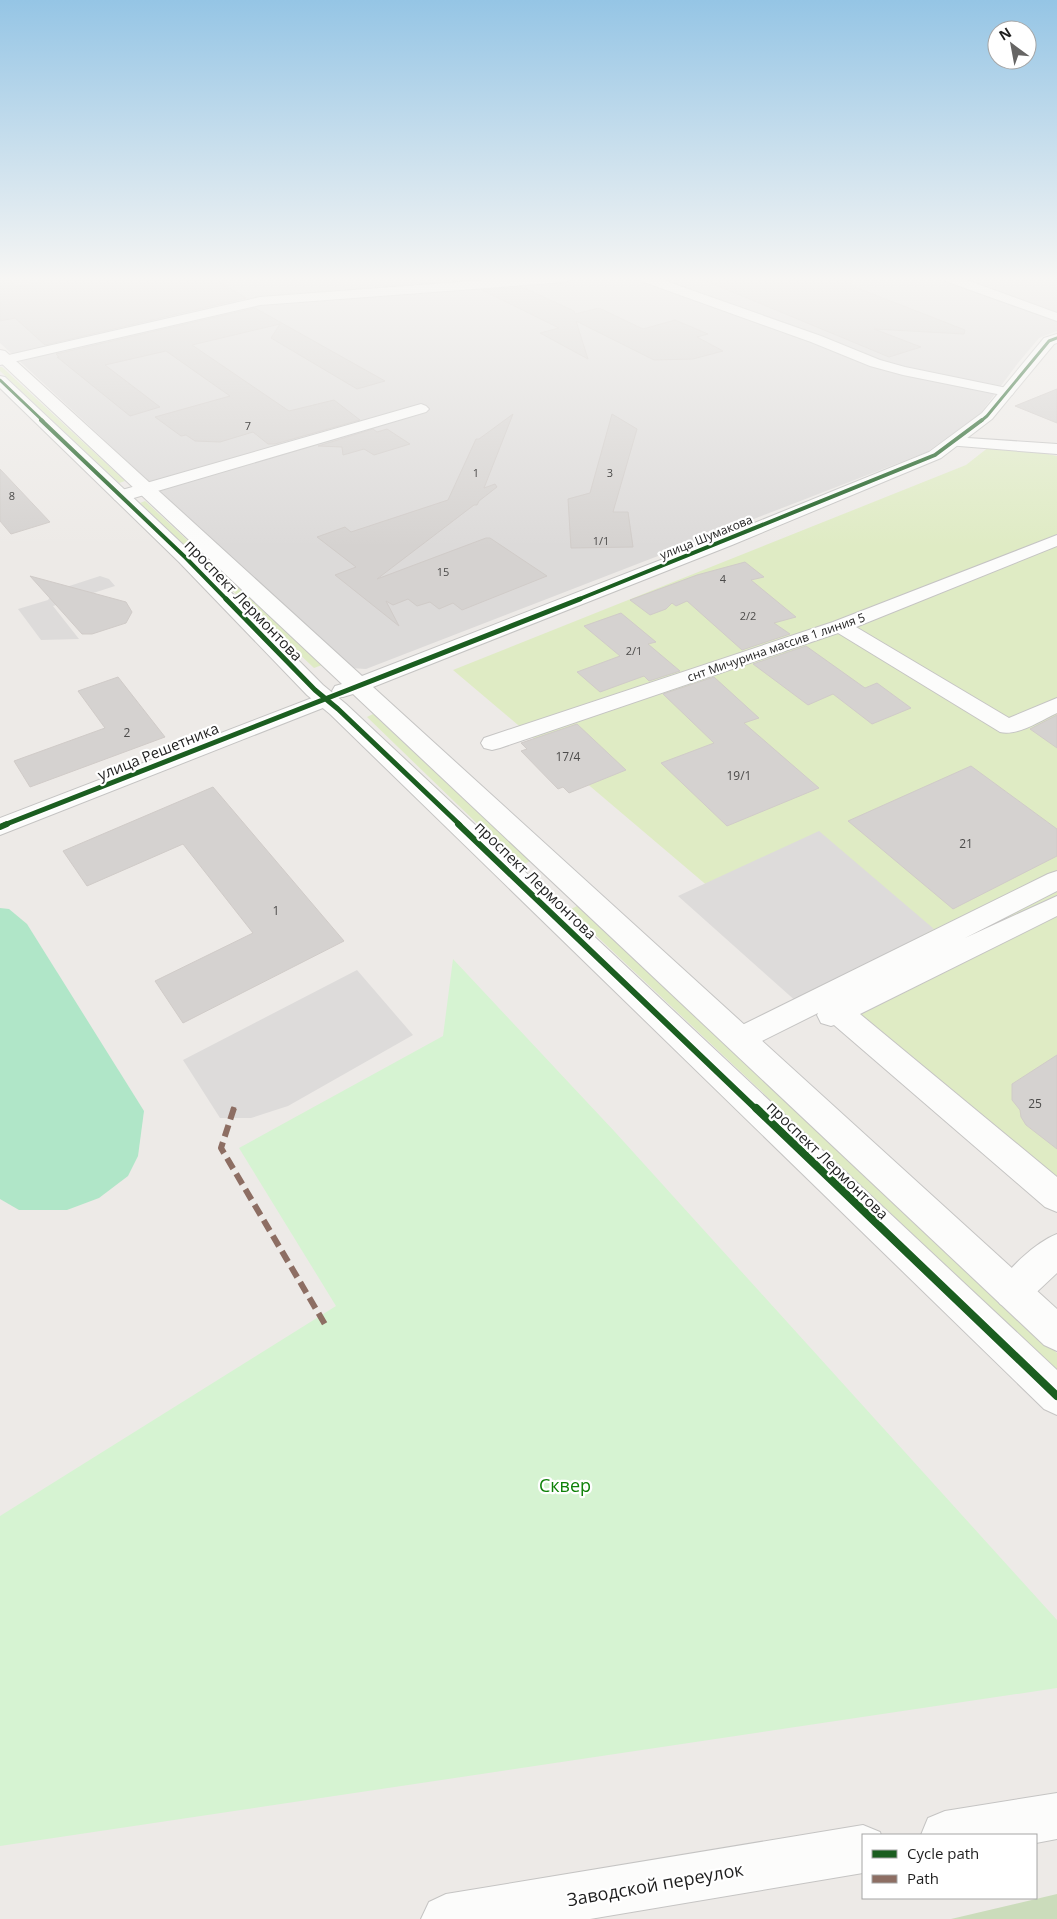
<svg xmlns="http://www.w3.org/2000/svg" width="1057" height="1919" font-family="'Open Sans',sans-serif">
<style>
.residential{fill:#dcdad9}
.grass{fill:#dfebc4}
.forest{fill:#cbdcbb}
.park{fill:#d6f3d2}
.pitch{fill:#b0e6c8}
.parking{fill:#dddbda}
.building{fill:#d5d2d0;stroke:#d0cbc8}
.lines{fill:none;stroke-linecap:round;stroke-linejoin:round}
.minor-casing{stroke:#c5c4c3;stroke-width:2}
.tertiary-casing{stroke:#c5c4c3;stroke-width:2}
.minor{fill:#fcfcfb;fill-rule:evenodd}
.tertiary{fill:#fcfcfb;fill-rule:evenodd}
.quiet-far1{stroke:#8d6e63;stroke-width:5;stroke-dasharray:10 5;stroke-linecap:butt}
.quiet{stroke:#8d6e63;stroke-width:6;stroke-dasharray:12 6;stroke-linecap:butt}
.cycleway-far4-casing{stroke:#fff;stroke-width:4.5}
.cycleway-far3-casing{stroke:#fff;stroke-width:5.5}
.cycleway-far2-casing{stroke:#fff;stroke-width:8}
.cycleway-far1-casing{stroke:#fff;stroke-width:9}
.cycleway-casing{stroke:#fff;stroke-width:11}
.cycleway-far4{stroke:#1b5e20;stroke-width:3}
.cycleway-far3{stroke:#1b5e20;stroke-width:4}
.cycleway-far2{stroke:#1b5e20;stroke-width:5}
.cycleway-far1{stroke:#1b5e20;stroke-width:6}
.cycleway{stroke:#1b5e20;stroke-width:8}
.labels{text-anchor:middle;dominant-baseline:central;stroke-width:4.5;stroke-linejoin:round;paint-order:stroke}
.far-number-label{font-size:11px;fill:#4c4b4a}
.far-street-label{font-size:12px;fill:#1e1e1e;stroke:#fff}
.number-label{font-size:12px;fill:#4c4b4a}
.street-label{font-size:15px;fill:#1e1e1e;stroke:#fff}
.near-park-label{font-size:18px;fill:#0e8108;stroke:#fff}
.near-street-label{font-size:18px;fill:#1e1e1e;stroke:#fff}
</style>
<rect width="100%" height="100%" fill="#edeae7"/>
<path class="residential" d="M 0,278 L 1057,278 L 1057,331 L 1039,338 L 1018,363 L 980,414 L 927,452 L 366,669 L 350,668 L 0,343 Z"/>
<path class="grass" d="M 0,367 L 2,367 L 125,481 L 119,483 L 0,371 Z
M 994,443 L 1057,456 L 1057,1182 L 453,670 L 966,465 Z
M 145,501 L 322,665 L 314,668 L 140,503 Z
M 373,714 L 530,861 L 521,866 L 367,717 Z
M 577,906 L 1057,1353 L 1057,1370 L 569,910 Z"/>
<path class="forest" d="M 1057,1894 L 1057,1919 L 951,1919 Z"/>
<path class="park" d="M 453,959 L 615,1132 L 1057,1620 L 1057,1688 L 0,1846 L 0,1516 L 336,1306 L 239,1148 L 443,1036 Z"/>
<path class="pitch" d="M 0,908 L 9,909 L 27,924 L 144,1111 L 138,1156 L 128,1176 L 99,1198 L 67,1210 L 19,1210 L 0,1199 Z"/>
<path class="parking" d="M 100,576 L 109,579 L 115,586 L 53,606 L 79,639 L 41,640 L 18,609 L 48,600 L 54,591 Z
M 819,831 L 934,929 L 798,1003 L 678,896 Z
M 357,970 L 413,1035 L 288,1106 L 251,1118 L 220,1118 L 183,1060 Z"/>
<path class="building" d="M 0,278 L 7,278 L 17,287 L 58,278 L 213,278 L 246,298 L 45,345 L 15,318 L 0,321 Z
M 699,278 L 851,278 L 852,286 L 965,330 L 964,334 L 874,329 L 921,347 L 889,357 Z
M 522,287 L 574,311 L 575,314 L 599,308 L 643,329 L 675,320 L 708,334 L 697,337 L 723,351 L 693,359 L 654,360 L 576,321 L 588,359 L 540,333 L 559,328 L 482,290 Z
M 255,308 L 385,381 L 357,389 L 271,338 L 280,324 L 192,345 L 289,411 L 334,400 L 360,420 L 275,444 L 268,444 L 253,432 L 220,442 L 195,441 L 186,435 L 181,436 L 155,417 L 230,396 L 166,351 L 105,365 L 160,407 L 130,416 L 57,357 L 59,357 L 56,354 Z
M 1057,389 L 1057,423 L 1015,406 Z
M 513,414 L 484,488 L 495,484 L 497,487 L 479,501 L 477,505 L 474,505 L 377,579 L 486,538 L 490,538 L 547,576 L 462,610 L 453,603 L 439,609 L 430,602 L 417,606 L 408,599 L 393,605 L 386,601 L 399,626 L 335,575 L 356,567 L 317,537 L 345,527 L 351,532 L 448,500 L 476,439 L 479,439 Z
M 612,414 L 637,429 L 613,512 L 628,512 L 633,547 L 571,548 L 568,499 L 590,493 Z
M 373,429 L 377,432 L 387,429 L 410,444 L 374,455 L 364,449 L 343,455 L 342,447 L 318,446 Z
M 0,469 L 50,522 L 11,534 L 0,521 Z
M 745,562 L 764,577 L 751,580 L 796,617 L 774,623 L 790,634 L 742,650 L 687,601 L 676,606 L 672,603 L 666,609 L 650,615 L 630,600 L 697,575 Z
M 30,576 L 126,602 L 132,612 L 126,623 L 92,634 L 82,634 Z
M 621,613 L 656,642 L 648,644 L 680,671 L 649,681 L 644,676 L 600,692 L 577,672 L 620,656 L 584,626 Z
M 806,646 L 865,688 L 877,683 L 911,708 L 872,724 L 833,694 L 808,705 L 753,664 Z
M 118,677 L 165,737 L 30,787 L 14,761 L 105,728 L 78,691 Z
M 714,677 L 759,718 L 744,723 L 819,788 L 727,826 L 661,763 L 714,743 L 663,694 Z
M 1057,715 L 1057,748 L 1030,729 Z
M 577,724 L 626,770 L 569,793 L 563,787 L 558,789 L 521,751 L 527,749 L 521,743 Z
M 971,766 L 1057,829 L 1057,856 L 953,909 L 848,821 Z
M 213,787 L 344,941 L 183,1023 L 155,981 L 253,933 L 183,844 L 87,886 L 63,851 Z
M 1057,1055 L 1057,1149 L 1026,1125 L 1021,1117 L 1020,1110 L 1012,1100 L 1012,1084 Z"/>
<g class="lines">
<g class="minor-casing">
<path id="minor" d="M 513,278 L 572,278 L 566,282 L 260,305 L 0,365 L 0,357 L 260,297 Z
M 639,278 L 657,278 L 821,336 L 880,360 L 905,367 L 1007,388 L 1012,389 L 1014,392 L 1012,395 L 1007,396 L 903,375 L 870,366 L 811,342 L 641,281 Z
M 943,278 L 961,278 L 1057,313 L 1057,321 L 945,281 Z
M 421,404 L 426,406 L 429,409 L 426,412 L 127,500 L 121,501 L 115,500 L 112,496 L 115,492 Z
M 953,437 L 1057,444 L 1057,454 L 947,445 L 945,442 L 947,439 Z
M 1057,535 L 1057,546 L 856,627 L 1009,718 L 1057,698 L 1057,713 C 1040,721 1018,736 1000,732 L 838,633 L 500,748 L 492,750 L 484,748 L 481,743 L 484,738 L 833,622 Z
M 325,693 L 333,694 L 336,699 L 333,704 L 0,835 L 0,818 Z
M 1057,871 L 1057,891 L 965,938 L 1057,896 L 1057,916 L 860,1014 L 1057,1177 L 1057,1212 L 1045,1207 L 834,1025 L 831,1026 L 821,1023 L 817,1015 L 818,1013 L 750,1047 L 740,1051 L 730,1047 L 725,1039 L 730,1031 L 1048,874 Z
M 1057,1234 L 1057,1273 L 1024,1304 L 1012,1309 L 1000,1304 L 995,1292 C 1003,1272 1036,1242 1057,1234 Z"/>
</g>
<g class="tertiary-casing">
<path id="tertiary" d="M 1057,334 L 1057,343 L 1054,344 L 992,419 L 941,458 L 732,545 L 373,687 L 1057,1309 L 1057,1351 L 1044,1345 L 353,694 L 343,697 L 335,696 L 332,691 L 335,686 L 342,684 L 0,362 L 0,350 L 5,351 L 362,676 L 720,537 L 929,452 L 982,413 L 1044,338 Z
M 0,376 L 5,377 L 193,554 L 323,685 L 346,704 L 1057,1370 L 1057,1415 L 1044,1409 L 330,714 L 307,695 L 179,562 L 0,388 Z
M 1057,1793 L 1057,1839 L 1036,1843 L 1036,1835 L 921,1835 L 928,1818 L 945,1811 Z
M 863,1825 L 880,1832 L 881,1835 L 863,1835 L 863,1873 L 590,1919 L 421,1919 L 429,1902 L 446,1894 Z"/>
</g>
<use href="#minor" class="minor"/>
<use href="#tertiary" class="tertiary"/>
<path class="quiet-far1" d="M 233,1110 L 234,1107"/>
<path class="quiet" d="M 234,1108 L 221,1148 L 326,1326"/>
<g class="cycleway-far4-casing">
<path id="cycleway-far4" d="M 0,380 L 43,421
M 981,421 L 987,416 L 1049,341 L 1057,338"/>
</g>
<g class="cycleway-far3-casing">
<path id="cycleway-far3" d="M 41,420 L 186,558 L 227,600
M 577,600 L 935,455 L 982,420"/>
</g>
<g class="cycleway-far2-casing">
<path id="cycleway-far2" d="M 226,599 L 315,690 L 338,709 L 460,825
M 4,825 L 580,599"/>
</g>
<g class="cycleway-far1-casing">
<path id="cycleway-far1" d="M 458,824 L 757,1110
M 0,827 L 7,824"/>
</g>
<g class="cycleway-casing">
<path id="cycleway" d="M 756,1108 L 1057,1396"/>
</g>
<use href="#cycleway-far4" class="cycleway-far4"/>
<use href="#cycleway-far3" class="cycleway-far3"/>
<use href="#cycleway-far2" class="cycleway-far2"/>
<use href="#cycleway-far1" class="cycleway-far1"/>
<use href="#cycleway" class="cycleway"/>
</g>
<linearGradient id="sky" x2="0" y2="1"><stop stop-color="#95c5e5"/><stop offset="0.51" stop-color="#f7f6f4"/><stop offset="1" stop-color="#f7f6f4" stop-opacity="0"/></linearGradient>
<rect width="1057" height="547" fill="url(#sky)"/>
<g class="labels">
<g class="far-number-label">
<text x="248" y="425">7</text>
<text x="476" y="472">1</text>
<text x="610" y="472">3</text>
<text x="12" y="495">8</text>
<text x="601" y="540">1/1</text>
<text x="443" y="571">15</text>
<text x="723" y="578">4</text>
<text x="748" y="615">2/2</text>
<text x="634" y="650">2/1</text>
</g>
<g class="far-street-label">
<text transform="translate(706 537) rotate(-22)">улица Шумакова</text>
<text transform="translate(776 647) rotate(-19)">снт Мичурина массив 1 линия 5</text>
</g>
<g class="number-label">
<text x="127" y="732">2</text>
<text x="568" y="756">17/4</text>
<text x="739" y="775">19/1</text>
<text x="966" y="843">21</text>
<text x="276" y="910">1</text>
<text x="1035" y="1103">25</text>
</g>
<g class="street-label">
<text transform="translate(244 600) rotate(46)">проспект Лермонтова</text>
<text transform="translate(158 751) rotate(-22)">улица Решетника</text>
<text transform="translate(536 880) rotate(44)">проспект Лермонтова</text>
<text transform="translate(828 1160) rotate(44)">проспект Лермонтова</text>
</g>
<g class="near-park-label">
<text x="565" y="1485">Сквер</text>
</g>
<g class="near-street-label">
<text transform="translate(655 1884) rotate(-10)">Заводской переулок</text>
</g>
</g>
<rect x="862" y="1834" width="175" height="65" fill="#ffffff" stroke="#a5a5a5"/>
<rect x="872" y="1850" width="25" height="8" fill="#1b5e20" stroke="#a5a5a5"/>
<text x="907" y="1859" font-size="15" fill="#1e1e1e">Cycle path</text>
<rect x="872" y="1875" width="25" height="8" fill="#8d6e63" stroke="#a5a5a5"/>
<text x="907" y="1884" font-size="15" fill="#1e1e1e">Path</text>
<g transform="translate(1012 45) rotate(328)"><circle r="24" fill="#ffffff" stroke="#a5a5a5"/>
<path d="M0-4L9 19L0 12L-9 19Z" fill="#666564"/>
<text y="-8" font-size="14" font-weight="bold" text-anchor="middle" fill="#1e1e1e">N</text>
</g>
</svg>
